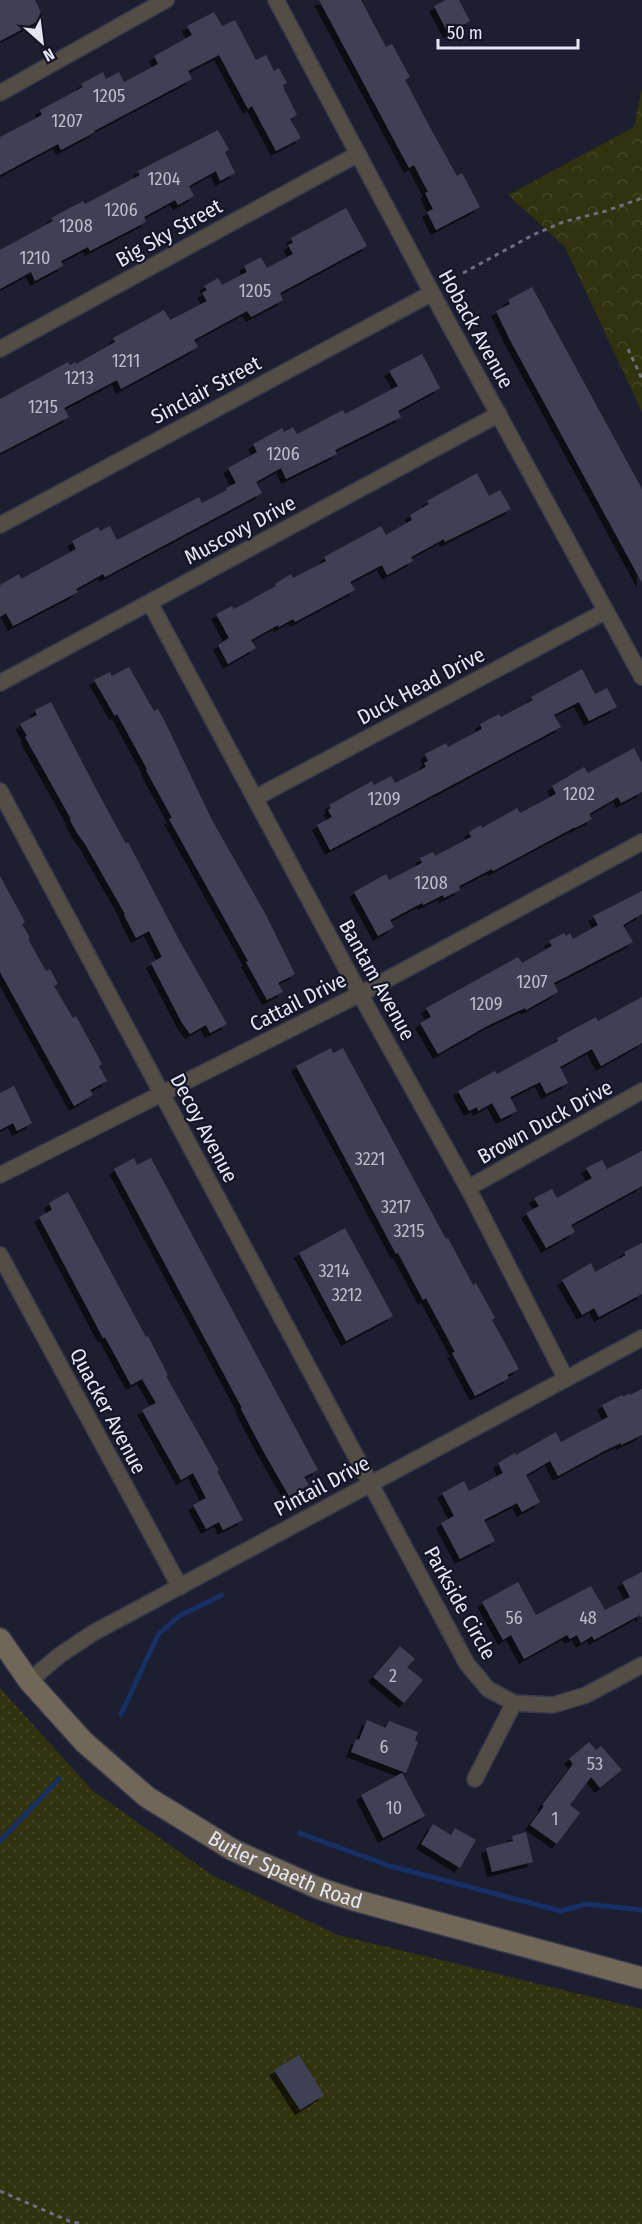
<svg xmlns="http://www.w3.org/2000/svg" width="642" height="2224" font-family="'Fira Sans Condensed',sans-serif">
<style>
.grass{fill:url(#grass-dots)}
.park{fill:url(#park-crowns)}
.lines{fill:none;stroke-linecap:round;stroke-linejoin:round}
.stream{stroke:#162f65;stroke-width:5}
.building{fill:#3f4055;filter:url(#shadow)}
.minor-casing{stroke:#393a4b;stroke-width:18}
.secondary-casing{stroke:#393a4b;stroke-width:24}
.path{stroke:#6c6d7d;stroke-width:3;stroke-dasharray:4.5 4.5;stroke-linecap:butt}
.minor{stroke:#534e45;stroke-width:15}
.secondary{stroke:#706759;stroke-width:21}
.labels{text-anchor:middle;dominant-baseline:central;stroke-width:4.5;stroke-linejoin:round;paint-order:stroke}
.number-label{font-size:18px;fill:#bbbccb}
.street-label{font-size:21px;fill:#e4e6f2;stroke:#141526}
</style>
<defs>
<pattern id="grass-dots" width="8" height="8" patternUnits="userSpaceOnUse" patternTransform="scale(1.5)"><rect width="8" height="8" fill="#30330d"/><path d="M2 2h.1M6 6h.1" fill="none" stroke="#444725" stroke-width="1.8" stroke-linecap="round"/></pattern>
<pattern id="park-crowns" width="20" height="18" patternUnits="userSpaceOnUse" patternTransform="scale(1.5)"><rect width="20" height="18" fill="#30330d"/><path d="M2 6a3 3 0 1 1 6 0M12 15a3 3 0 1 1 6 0" fill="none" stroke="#444725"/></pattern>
<filter id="shadow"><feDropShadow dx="-5" dy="5" stdDeviation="0" flood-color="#0009"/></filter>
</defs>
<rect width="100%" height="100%" fill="#1d1e30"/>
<path class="grass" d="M 0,1688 L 92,1790 L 212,1875 L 338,1935 L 642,2009 L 642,2224 L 0,2224 Z"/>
<path class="park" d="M 642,88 L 642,412 L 565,247 L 508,195 L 634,127 Z"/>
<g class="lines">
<path class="stream" d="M 121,1714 L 158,1635 L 179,1616 L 222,1595
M 299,1833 L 390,1866 L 561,1911 L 586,1904 L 642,1910
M 0,1841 L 59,1779"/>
</g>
<path class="building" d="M 0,0 L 35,0 L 44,18 L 0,41 Z
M 319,0 L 361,0 L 386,47 L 392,44 L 410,77 L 405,80 L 433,133 L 457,176 L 462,173 L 480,207 L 436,230 L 427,212 L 433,209 L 425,193 L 428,192 L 414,165 L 409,168 Z
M 446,0 L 459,0 L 470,21 L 448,33 L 434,6 Z
M 214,12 L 222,26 L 235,20 L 256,60 L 266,55 L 274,71 L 279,68 L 287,83 L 283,85 L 284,89 L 297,115 L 290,119 L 301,138 L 276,151 L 252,106 L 248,109 L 219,55 L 188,71 L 192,79 L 94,131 L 95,132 L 61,150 L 58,144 L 0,175 L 0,137 L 42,115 L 40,110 L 83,87 L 81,84 L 103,72 L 106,79 L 119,72 L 124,82 L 158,64 L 154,56 L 192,35 L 187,26 Z
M 218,130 L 229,150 L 225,152 L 235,173 L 220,181 L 216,171 L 189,186 L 194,196 L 178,205 L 175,200 L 144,217 L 146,222 L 90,251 L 88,247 L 61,261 L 63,266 L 35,281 L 31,272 L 0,289 L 0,250 L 53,221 L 51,218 L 83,201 L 85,204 L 140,175 L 138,171 Z
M 346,208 L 367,246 L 280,293 L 283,300 L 251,317 L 247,311 L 194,340 L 198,347 L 121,389 L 117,380 L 64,408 L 69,417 L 0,453 L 0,399 L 68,362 L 70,365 L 75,362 L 76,364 L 115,342 L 113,338 L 164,310 L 170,320 L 207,301 L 202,293 L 207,290 L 204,286 L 218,278 L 222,285 L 247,272 L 244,266 L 261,257 L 267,268 L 293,254 L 288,245 L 293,243 L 291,238 Z
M 532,287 L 642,489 L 642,583 L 510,340 L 496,311 L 510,304 L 508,300 Z
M 422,354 L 440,388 L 398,411 L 401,417 L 335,450 L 337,454 L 286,479 L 281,468 L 256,482 L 262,493 L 120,569 L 105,577 L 103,574 L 76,589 L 78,592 L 13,626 L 6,613 L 0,617 L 0,585 L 19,574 L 21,579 L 76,549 L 72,541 L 98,527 L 100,531 L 110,526 L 117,540 L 199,497 L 202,503 L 227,490 L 226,488 L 236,483 L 228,468 L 257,452 L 253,444 L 282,428 L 284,432 L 293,427 L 297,434 L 343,410 L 345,414 L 398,386 L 389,371 Z
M 477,473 L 489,496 L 500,490 L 511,509 L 445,542 L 444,539 L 411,557 L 413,561 L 387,575 L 382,565 L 350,582 L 355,590 L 295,622 L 293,619 L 279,627 L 278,625 L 251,640 L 256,648 L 228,664 L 218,645 L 229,638 L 216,614 L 232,606 L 234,609 L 276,586 L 275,584 L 291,574 L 293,578 L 326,561 L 324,557 L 381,526 L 386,535 L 412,520 L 410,515 L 429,504 L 427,501 Z
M 129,667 L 154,711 L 158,709 L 165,722 L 212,820 L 266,915 L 295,974 L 278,983 L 283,992 L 267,1000 L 246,962 L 248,961 L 169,819 L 172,818 L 146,770 L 147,769 L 117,714 L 115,716 L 94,680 L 110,672 L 112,676 Z
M 582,669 L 595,694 L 607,688 L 617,707 L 589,721 L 579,702 L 554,715 L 561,727 L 330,850 L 317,825 L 332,817 L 328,810 L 331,808 L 329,805 L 372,781 L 374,785 L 391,776 L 395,783 L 426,767 L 424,763 L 428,761 L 425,754 L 446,743 L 448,747 L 482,729 L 480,724 L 499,714 L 501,717 L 533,700 L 531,697 Z
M 51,702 L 95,787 L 126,844 L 128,842 L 178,938 L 227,1024 L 210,1033 L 206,1025 L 190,1034 L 182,1023 L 151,963 L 162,957 L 149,931 L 136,938 L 124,915 L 125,914 L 85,844 L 77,833 L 70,820 L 71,819 L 25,737 L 27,736 L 20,724 L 37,715 L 35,710 Z
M 634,748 L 642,763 L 642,792 L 621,803 L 618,797 L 589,814 L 592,819 L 575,828 L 575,827 L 493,871 L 492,869 L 459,886 L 460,890 L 444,898 L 443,895 L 423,905 L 422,903 L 390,920 L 394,927 L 378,936 L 354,892 L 386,874 L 389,880 L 422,863 L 420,858 L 433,852 L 435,856 L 471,837 L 469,832 L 481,825 L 482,828 L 517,808 L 520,813 L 556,794 L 552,786 L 584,767 L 588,773 Z
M 0,876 L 25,922 L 22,924 L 30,938 L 28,939 L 46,971 L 50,969 L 58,984 L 54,986 L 73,1018 L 76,1016 L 102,1064 L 99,1066 L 107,1081 L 90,1090 L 93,1095 L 74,1106 L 0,972 Z
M 642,891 L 642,914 L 623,925 L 633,942 L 554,983 L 558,992 L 526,1010 L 525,1008 L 487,1026 L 438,1054 L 420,1023 L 431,1017 L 426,1008 L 518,957 L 522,963 L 552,946 L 549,941 L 564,933 L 566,936 L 570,933 L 573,939 L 598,925 L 593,916 Z
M 642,997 L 642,1043 L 601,1066 L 592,1049 L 560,1067 L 568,1083 L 546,1094 L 540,1082 L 510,1097 L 517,1111 L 501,1119 L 492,1103 L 478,1111 L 477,1107 L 469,1111 L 458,1091 L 495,1071 L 497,1074 L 558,1041 L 557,1038 L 596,1017 L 598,1021 Z
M 331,1048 L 333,1053 L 343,1048 L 446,1239 L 448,1238 L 473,1285 L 476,1283 L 495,1318 L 492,1320 L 519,1369 L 507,1375 L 509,1378 L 475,1396 L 452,1353 L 455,1352 L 426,1298 L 423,1300 L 398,1253 L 396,1254 L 296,1066 Z
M 14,1086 L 32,1123 L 17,1131 L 13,1123 L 0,1130 L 0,1093 Z
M 642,1151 L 642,1186 L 571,1225 L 575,1232 L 546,1248 L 526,1213 L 539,1206 L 534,1198 L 552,1189 L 557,1198 L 592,1178 L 586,1168 L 602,1160 L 607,1169 Z
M 134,1158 L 137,1165 L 151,1158 L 318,1470 L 304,1477 L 309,1485 L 289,1496 L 262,1449 L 241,1409 L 242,1408 L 114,1169 Z
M 68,1192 L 146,1337 L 148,1336 L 168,1375 L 166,1376 L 219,1470 L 217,1471 L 243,1520 L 223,1530 L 219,1522 L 206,1529 L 193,1505 L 206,1498 L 193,1473 L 181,1480 L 142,1410 L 156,1403 L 142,1379 L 131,1385 L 105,1337 L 103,1338 L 39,1217 L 52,1210 L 49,1203 Z
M 345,1228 L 393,1316 L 346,1341 L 299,1253 Z
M 642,1243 L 642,1294 L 599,1317 L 594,1308 L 582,1315 L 562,1280 L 591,1263 L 595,1272 L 626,1255 L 624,1252 Z
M 642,1389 L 642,1435 L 621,1445 L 621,1443 L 604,1451 L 558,1476 L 550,1461 L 526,1475 L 540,1502 L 522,1512 L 517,1503 L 484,1520 L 495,1541 L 460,1559 L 441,1523 L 454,1516 L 442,1493 L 464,1481 L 469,1491 L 503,1473 L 498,1463 L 515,1453 L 516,1455 L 556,1432 L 561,1442 L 574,1435 L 608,1417 L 602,1405 L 622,1395 L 623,1397 L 629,1393 L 630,1395 Z
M 642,1572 L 642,1618 L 640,1615 L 594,1640 L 592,1636 L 581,1643 L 577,1635 L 570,1639 L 567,1635 L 524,1659 L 511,1635 L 503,1640 L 482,1602 L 518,1582 L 536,1615 L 591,1586 L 605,1610 L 630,1597 L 622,1582 Z
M 400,1646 L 415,1659 L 407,1667 L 423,1680 L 404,1703 L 373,1677 Z
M 367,1720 L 386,1728 L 389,1721 L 418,1732 L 415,1740 L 418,1742 L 406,1773 L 351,1752 L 356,1739 L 359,1740 Z
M 589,1742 L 596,1750 L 601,1746 L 622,1770 L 600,1788 L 591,1777 L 570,1805 L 580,1813 L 557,1844 L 530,1825 L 544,1806 L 542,1805 L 573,1764 L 569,1759 Z
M 402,1773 L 425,1816 L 383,1838 L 361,1795 Z
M 433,1824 L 451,1835 L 455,1828 L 476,1840 L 460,1868 L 421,1844 Z
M 526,1832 L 533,1862 L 492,1872 L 486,1848 L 513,1841 L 512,1836 Z
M 299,2055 L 324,2095 L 300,2110 L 274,2070 Z"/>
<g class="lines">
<g class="minor-casing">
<path id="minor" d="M 276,0 L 432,293 L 642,677
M 0,93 L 166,0
M 0,349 L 358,154
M 0,525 L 432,293
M 150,603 L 360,994 L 468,1188 L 566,1379
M 0,683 L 499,414
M 0,791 L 467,1664 L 488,1689 L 514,1703 L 553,1705 L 586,1695 L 642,1665
M 255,798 L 606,611
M 0,1175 L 360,994 L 642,842
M 468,1188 L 642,1091
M 0,1255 L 180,1587
M 29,1681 L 60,1655 L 93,1633 L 642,1338
M 475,1779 L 514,1703"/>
</g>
<g class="secondary-casing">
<g id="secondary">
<path id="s1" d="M 0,1639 L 29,1681 L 84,1742 L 147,1797 L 233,1850 L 318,1888 L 354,1900 L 642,1978"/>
</g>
</g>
<path class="path" d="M 463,273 L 533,235 L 563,222 L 606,211 L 642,198
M 628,349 L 642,379
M 0,2191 L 69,2221 L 83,2224"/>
<use href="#minor" class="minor"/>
<use href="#secondary" class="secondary"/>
</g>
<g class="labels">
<g class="number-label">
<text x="109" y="96">1205</text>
<text x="67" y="121">1207</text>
<text x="164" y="179">1204</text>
<text x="121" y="210">1206</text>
<text x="76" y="226">1208</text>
<text x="35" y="258">1210</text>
<text x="255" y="291">1205</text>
<text x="126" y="361">1211</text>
<text x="79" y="378">1213</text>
<text x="43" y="407">1215</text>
<text x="283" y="454">1206</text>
<text x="579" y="794">1202</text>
<text x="384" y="799">1209</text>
<text x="431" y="883">1208</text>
<text x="532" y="982">1207</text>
<text x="486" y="1004">1209</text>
<text x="370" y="1159">3221</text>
<text x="396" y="1207">3217</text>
<text x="409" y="1231">3215</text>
<text x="334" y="1271">3214</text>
<text x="347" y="1295">3212</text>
<text x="514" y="1618">56</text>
<text x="588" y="1618">48</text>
<text x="393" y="1676">2</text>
<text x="384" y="1747">6</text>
<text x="595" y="1764">53</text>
<text x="394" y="1808">10</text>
<text x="555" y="1819">1</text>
</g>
<g class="street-label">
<text transform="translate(169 233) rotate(-29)">Big Sky Street</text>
<text transform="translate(476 329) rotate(61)">Hoback Avenue</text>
<text transform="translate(206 390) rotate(-28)">Sinclair Street</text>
<text transform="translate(240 530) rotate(-28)">Muscovy Drive</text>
<text transform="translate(421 686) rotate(-28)">Duck Head Drive</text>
<text transform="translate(377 980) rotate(61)">Bantam Avenue</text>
<text transform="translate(298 1002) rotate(-27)">Cattail Drive</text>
<text transform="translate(545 1122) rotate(-29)">Brown Duck Drive</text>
<text transform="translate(204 1128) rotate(62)">Decoy Avenue</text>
<text transform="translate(108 1411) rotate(62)">Quacker Avenue</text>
<text transform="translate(322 1486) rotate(-28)">Pintail Drive</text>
<text transform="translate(460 1603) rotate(61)">Parkside Circle</text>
<text stroke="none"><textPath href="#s1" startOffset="374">Butler Spaeth Road</textPath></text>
</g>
</g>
<g transform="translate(42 42) rotate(152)" stroke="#141526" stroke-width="4.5" paint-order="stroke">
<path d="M0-4.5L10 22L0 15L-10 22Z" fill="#e4e6f2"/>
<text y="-9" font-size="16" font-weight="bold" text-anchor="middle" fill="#e4e6f2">N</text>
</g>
<path d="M438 39v9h140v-9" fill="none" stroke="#e4e6f2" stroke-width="3"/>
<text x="447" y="39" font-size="18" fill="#e4e6f2" stroke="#141526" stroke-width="4.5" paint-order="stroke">50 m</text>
</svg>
